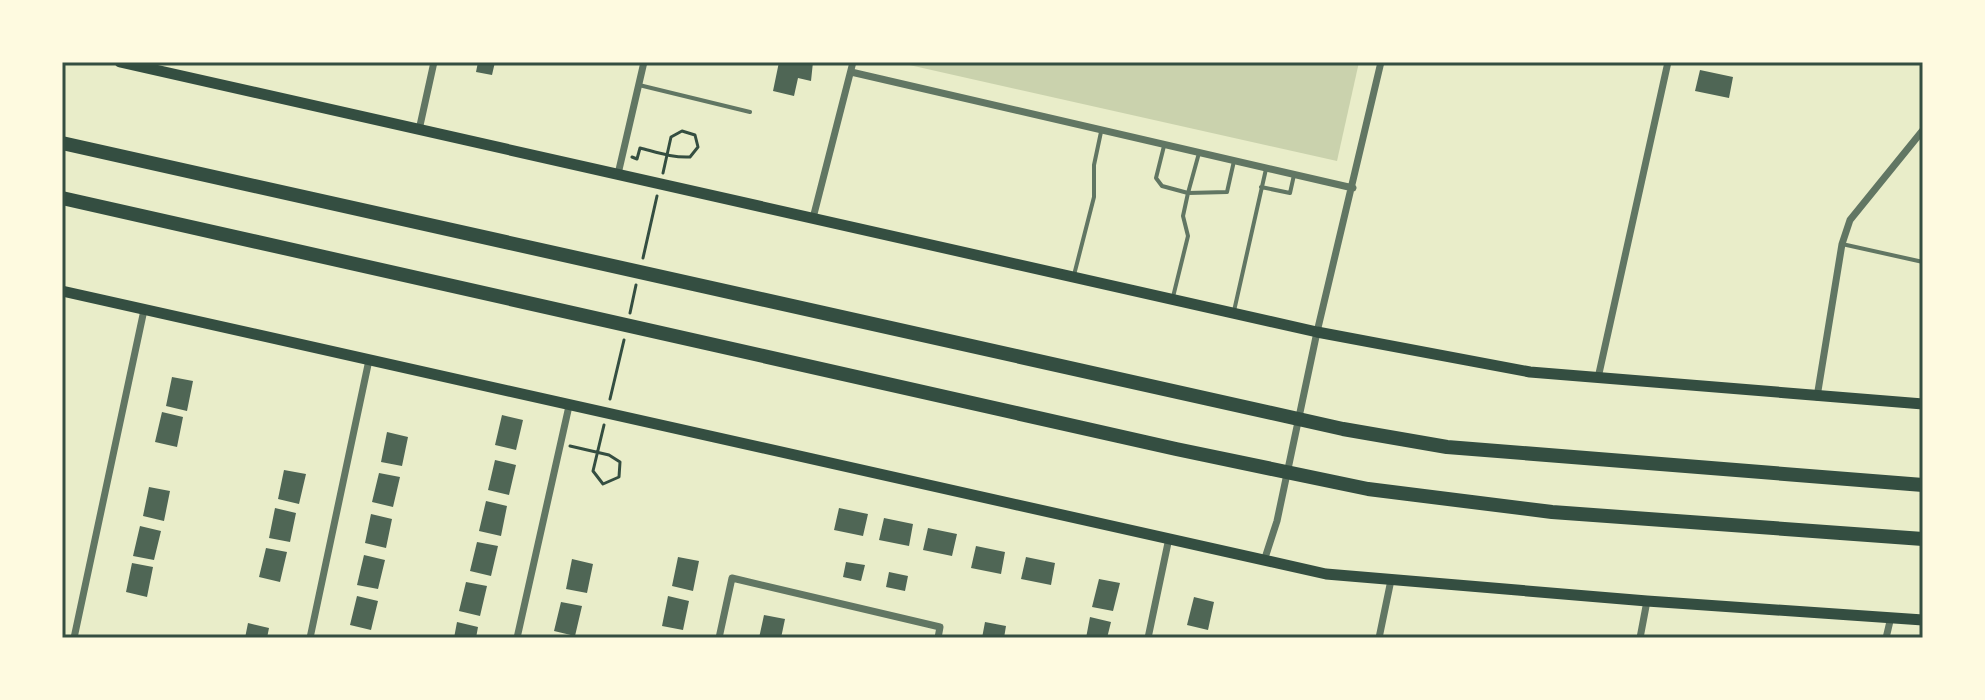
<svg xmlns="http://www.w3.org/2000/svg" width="1985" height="700" font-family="'Fira Sans Condensed',sans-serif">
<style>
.green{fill:#cad2ad}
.building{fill:#4f6655}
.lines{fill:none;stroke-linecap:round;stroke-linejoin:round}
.path{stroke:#344e41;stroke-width:3}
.service{stroke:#617663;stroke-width:4}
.minor{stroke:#617663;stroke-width:7}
.secondary{stroke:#344e41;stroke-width:11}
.motorway{stroke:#344e41;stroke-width:14}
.neatline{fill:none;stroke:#344e41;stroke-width:3}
</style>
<rect width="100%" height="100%" fill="#e9edc9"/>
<path class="green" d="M 896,62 L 1359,62 L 1337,161 Z"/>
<path class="building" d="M 478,62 L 495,62 L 492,75 L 476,72 Z
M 779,62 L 813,62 L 811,81 L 798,78 L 794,96 L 773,91 Z
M 1700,70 L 1733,77 L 1729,98 L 1695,91 Z
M 172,377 L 193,381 L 187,411 L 166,406 Z
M 162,412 L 183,417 L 177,447 L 155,442 Z
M 502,415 L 523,420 L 516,450 L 495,445 Z
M 387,432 L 408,437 L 402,466 L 381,462 Z
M 495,460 L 516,465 L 509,495 L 488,490 Z
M 284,470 L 306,474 L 299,504 L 278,499 Z
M 379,473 L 400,477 L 393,507 L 372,502 Z
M 149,487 L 170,491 L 164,521 L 143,516 Z
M 486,501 L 507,506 L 501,536 L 479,531 Z
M 275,508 L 296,513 L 290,542 L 269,538 Z
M 839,508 L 868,514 L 863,536 L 834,530 Z
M 371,514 L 392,519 L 386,548 L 365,543 Z
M 884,518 L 913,524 L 909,546 L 879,540 Z
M 140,526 L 161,531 L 154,560 L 133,556 Z
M 928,528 L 957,534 L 952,556 L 923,550 Z
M 477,542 L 498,546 L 491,576 L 470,571 Z
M 976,546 L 1005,552 L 1001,574 L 971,568 Z
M 266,548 L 287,552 L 280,582 L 259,577 Z
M 364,555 L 385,560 L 378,589 L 357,585 Z
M 678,557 L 699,561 L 693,591 L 672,586 Z
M 1026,557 L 1055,563 L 1051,585 L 1021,579 Z
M 572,559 L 593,564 L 587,593 L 566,589 Z
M 846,562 L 865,565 L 861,581 L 843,577 Z
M 132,563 L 153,567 L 147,597 L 126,592 Z
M 889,572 L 908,576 L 905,591 L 886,587 Z
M 1099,579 L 1120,583 L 1113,611 L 1092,607 Z
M 466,582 L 487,586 L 480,616 L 459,611 Z
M 357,596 L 378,601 L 371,630 L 350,625 Z
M 668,596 L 689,601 L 683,630 L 662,626 Z
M 1194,597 L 1214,602 L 1208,630 L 1187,625 Z
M 561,602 L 582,606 L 575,636 L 554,631 Z
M 764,615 L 785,619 L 781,638 L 759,638 Z
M 1090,617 L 1111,622 L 1107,638 L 1086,638 Z
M 457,622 L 478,627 L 476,638 L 454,638 Z
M 985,622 L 1006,626 L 1004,638 L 982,638 Z
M 248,623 L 269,628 L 267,638 L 245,638 Z"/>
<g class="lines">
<path class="path" d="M 632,157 L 637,159 L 640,148 C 656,152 673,158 690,157 L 698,147 L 695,135 L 682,131 L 671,137 L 663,173
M 643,258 L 657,196
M 630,313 L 636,285
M 610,399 L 624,340
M 570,446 L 609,455 L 620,462 L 619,477 L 603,484 L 593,471 L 604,425"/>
<path class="service" d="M 639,85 L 750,112
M 1164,146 L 1156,178 L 1162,186 L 1188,193 L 1199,153
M 1261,187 L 1290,193 L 1294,175
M 1842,244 L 1923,262
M 1074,275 L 1094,197 L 1094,165 L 1101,132
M 1173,297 L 1188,236 L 1183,216 L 1188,193 L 1227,192 L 1234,161
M 1234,311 L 1266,169"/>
<path class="minor" d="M 851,72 L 1353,188
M 419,130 L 434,62
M 618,174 L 644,62
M 813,218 L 853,62
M 1598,378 L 1668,62
M 1817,397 L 1842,244 L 1850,220 L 1923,130
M 1264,561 L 1277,521 L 1317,332 L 1381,62
M 74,638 L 144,310
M 310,638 L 369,360
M 517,638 L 569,406
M 719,638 L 732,578 L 940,627 L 938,638
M 1148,638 L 1169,538
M 1379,638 L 1391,580
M 1640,638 L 1647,601
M 1886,638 L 1891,617"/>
<path class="secondary" d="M 120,62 L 1317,332 L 1530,372 L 1923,404
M 62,291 L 1326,574 L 1647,601 L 1923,620"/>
<path class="motorway" d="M 62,143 L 1343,429 L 1447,447 L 1923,485
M 62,198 L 1176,449 L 1368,489 L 1552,512 L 1923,539"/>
</g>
<rect width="1985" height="700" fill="none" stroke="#fefae0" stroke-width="128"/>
<rect x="64" y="64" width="1857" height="572" class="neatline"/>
</svg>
